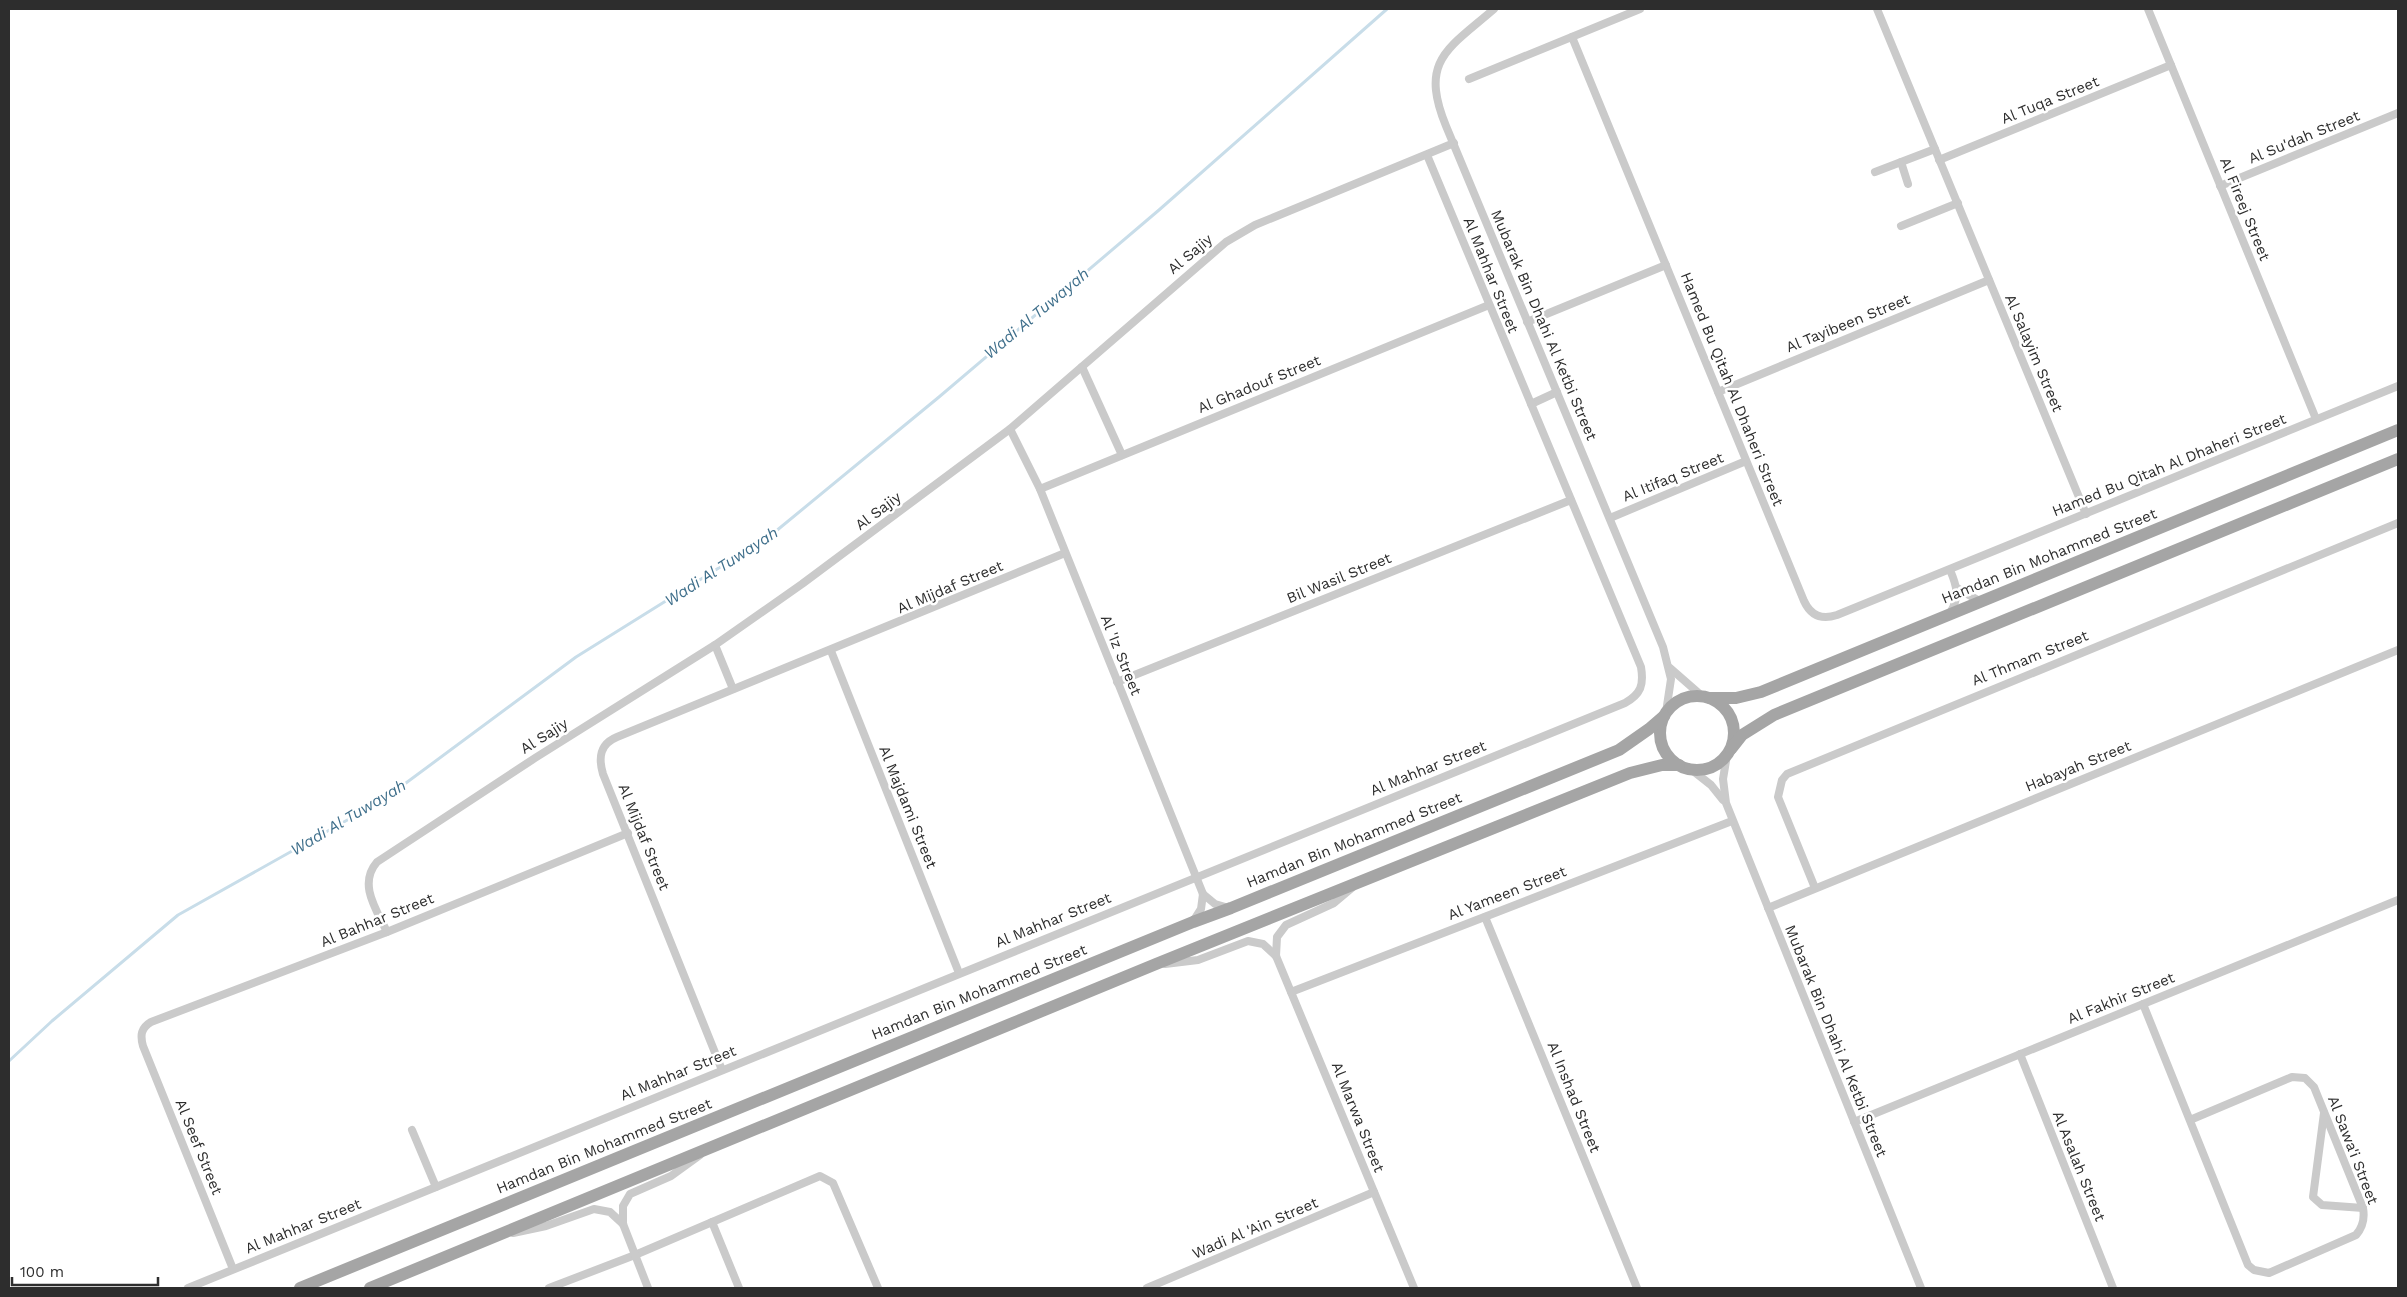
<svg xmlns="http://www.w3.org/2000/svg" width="2407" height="1297" viewBox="0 0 2407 1297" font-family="'Work Sans',sans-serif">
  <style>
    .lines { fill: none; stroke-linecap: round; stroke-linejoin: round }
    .stream { stroke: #c8dde9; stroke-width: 3 }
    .street { stroke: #cacaca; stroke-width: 8 }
    .primary { stroke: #a5a5a5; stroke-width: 12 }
    .labels { text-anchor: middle; stroke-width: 5; stroke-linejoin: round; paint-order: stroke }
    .street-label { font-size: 15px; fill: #2d2d2d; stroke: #fff }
    .water-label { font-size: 16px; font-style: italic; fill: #3f6f8b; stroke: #fff }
  </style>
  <rect width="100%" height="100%" fill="#fff"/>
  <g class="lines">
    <!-- stream -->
    <path class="stream" d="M9,1061L52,1021L178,915L383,800L576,657L770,536L939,397L1159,210L1387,9"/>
    <!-- street -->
    <g class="street">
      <path d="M1494,9C1448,49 1419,60 1446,126L1663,647L1671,679L1666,712"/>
      <path d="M1877,9L2086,514"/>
      <path d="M2148,9L2316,419"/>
      <path d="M1572,37L1804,601C1811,616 1822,620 1837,615L2398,386"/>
      <path d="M1469,79L1640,9"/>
      <path d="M1939,160L2171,65"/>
      <path d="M1901,162L1908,184"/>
      <path d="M1875,172L1935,149"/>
      <path d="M2220,186L2398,113"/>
      <path d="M1901,226L1958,203"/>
      <path d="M1527,322L1666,265"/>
      <path d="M1082,367L1122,455"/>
      <path d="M1718,392L1989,280"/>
      <path d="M1531,404L1557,392"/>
      <path d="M1010,429L1040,489L1203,894L1201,909L1194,920"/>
      <path d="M1040,489L1489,305"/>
      <path d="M1610,518L1746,461"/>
      <path d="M1950,570C1957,586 1960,597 1950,613"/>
      <path d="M1957,588L1981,602"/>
      <path d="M715,645L733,689"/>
      <path d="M831,651L959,973"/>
      <path d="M1670,668L1702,696"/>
      <path d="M1117,682L1571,500"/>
      <path d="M1727,755L1723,779L1726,803L1921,1288"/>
      <path d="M1692,770L1711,785L1723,800"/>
      <path d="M1353,887L1334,903L1286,925L1277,937L1276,956L1414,1288"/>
      <path d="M1815,888L1778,797L1782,780L1787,774L2398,523"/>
      <path d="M1203,894L1215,904L1229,908"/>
      <path d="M1768,908L2398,650"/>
      <path d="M1485,917L1637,1288"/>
      <path d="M387,932C376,909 358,884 377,862L535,758L715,645L802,584L1010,429L1226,242L1255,225L1454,143"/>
      <path d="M1165,964L1198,960L1248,941L1263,944L1276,956"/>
      <path d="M1291,992L1732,821"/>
      <path d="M2143,1004L2248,1265L2254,1270L2269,1273L2356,1235C2363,1227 2365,1219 2363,1208L2314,1087L2305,1078L2292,1077L2190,1120"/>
      <path d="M2020,1054L2113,1288"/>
      <path d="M722,1070L603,774C598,757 600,744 617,737L1065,553"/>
      <path d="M2324,1113L2313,1197L2322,1205L2363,1208"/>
      <path d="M1854,1122L2398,900"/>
      <path d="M412,1130L436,1187"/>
      <path d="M712,1222L739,1288"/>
      <path d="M513,1233L546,1226L594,1209L610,1212L623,1224"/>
      <path d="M233,1269L143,1046C140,1035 141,1028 151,1022L387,932L628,833"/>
      <path d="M188,1288L1625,703C1641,694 1644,685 1641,667L1427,155"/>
      <path d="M549,1288L635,1255L820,1176L833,1183L878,1288"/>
      <path d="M648,1288L623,1224V1206L630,1194L671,1176L700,1155"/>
      <path d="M1147,1288L1374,1192"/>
    </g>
    <!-- primary -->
    <g class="primary">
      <circle cx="1697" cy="733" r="37"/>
      <path d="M1710,698H1736L1761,692L2398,430"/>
      <path d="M1731,749L1742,735L1774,715L2398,459"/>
      <path d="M300,1288L1193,922L1231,908L1619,750L1649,729L1664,716"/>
      <path d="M370,1288L1156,964L1630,773L1662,765H1679"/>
    </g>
  </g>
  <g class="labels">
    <!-- street labels -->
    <g class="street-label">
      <text transform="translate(2050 100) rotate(-22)" y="5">Al Tuqa Street</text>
      <text transform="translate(2304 137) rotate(-22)" y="5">Al Su'dah Street</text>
      <text transform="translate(2245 209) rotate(68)" y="5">Al Fireej Street</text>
      <text transform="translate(1190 254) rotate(-40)" y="5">Al Sajiy</text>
      <text transform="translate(1491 275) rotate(68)" y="5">Al Mahhar Street</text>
      <text transform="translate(1848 323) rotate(-22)" y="5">Al Tayibeen Street</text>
      <text transform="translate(1544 325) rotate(67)" y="5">Mubarak Bin Dhahi Al Ketbi Street</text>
      <text transform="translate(2034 353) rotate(67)" y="5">Al Salayim Street</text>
      <text transform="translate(1259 384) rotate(-22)" y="5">Al Ghadouf Street</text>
      <text transform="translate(1732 389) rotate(68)" y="5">Hamed Bu Qitah Al Dhaheri Street</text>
      <text transform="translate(2169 465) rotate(-22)" y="5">Hamed Bu Qitah Al Dhaheri Street</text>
      <text transform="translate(1673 477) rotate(-22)" y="5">Al Itifaq Street</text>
      <text transform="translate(878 511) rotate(-37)" y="5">Al Sajiy</text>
      <text transform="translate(2049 556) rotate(-22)" y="5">Hamdan Bin Mohammed Street</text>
      <text transform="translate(1339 578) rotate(-22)" y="5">Bil Wasil Street</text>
      <text transform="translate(950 587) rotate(-23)" y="5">Al Mijdaf Street</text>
      <text transform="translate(1121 655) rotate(68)" y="5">Al 'Iz Street</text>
      <text transform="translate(2030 658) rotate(-22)" y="5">Al Thmam Street</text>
      <text transform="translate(544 736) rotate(-32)" y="5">Al Sajiy</text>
      <text transform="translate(2078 766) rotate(-22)" y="5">Habayah Street</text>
      <text transform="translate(1428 768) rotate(-22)" y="5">Al Mahhar Street</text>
      <text transform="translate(908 807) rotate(68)" y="5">Al Majdami Street</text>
      <text transform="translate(644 837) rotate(68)" y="5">Al Mijdaf Street</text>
      <text transform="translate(1354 840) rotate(-22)" y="5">Hamdan Bin Mohammed Street</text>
      <text transform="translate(1507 893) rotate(-21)" y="5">Al Yameen Street</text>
      <text transform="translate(377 920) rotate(-22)" y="5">Al Bahhar Street</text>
      <text transform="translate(1053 920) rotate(-22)" y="5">Al Mahhar Street</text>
      <text transform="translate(979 992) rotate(-22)" y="5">Hamdan Bin Mohammed Street</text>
      <text transform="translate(2121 998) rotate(-22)" y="5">Al Fakhir Street</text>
      <text transform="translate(1836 1041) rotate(68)" y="5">Mubarak Bin Dhahi Al Ketbi Street</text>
      <text transform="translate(678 1073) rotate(-22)" y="5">Al Mahhar Street</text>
      <text transform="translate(1574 1097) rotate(68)" y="5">Al Inshad Street</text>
      <text transform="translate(1358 1117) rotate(68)" y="5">Al Marwa Street</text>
      <text transform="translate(604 1146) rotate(-22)" y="5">Hamdan Bin Mohammed Street</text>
      <text transform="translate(199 1147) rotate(68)" y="5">Al Seef Street</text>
      <text transform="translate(2353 1150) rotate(69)" y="5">Al Sawa'i Street</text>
      <text transform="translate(2079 1166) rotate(68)" y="5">Al Asalah Street</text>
      <text transform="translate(303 1226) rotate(-22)" y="5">Al Mahhar Street</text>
      <text transform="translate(1255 1228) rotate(-23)" y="5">Wadi Al 'Ain Street</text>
    </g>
    <!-- water labels -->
    <g class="water-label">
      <text transform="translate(1036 313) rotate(-40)" y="6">Wadi Al Tuwayah</text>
      <text transform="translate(721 566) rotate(-33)" y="6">Wadi Al Tuwayah</text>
      <text transform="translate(348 817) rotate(-31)" y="6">Wadi Al Tuwayah</text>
    </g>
  </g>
  <!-- border -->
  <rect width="2407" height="1297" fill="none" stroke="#2d2d2d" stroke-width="20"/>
  <!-- scale -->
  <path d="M12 1277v8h146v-8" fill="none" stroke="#2d2d2d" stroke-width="2.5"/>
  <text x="20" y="1277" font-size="15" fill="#2d2d2d" stroke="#ffffff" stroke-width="4" paint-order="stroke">100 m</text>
</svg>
